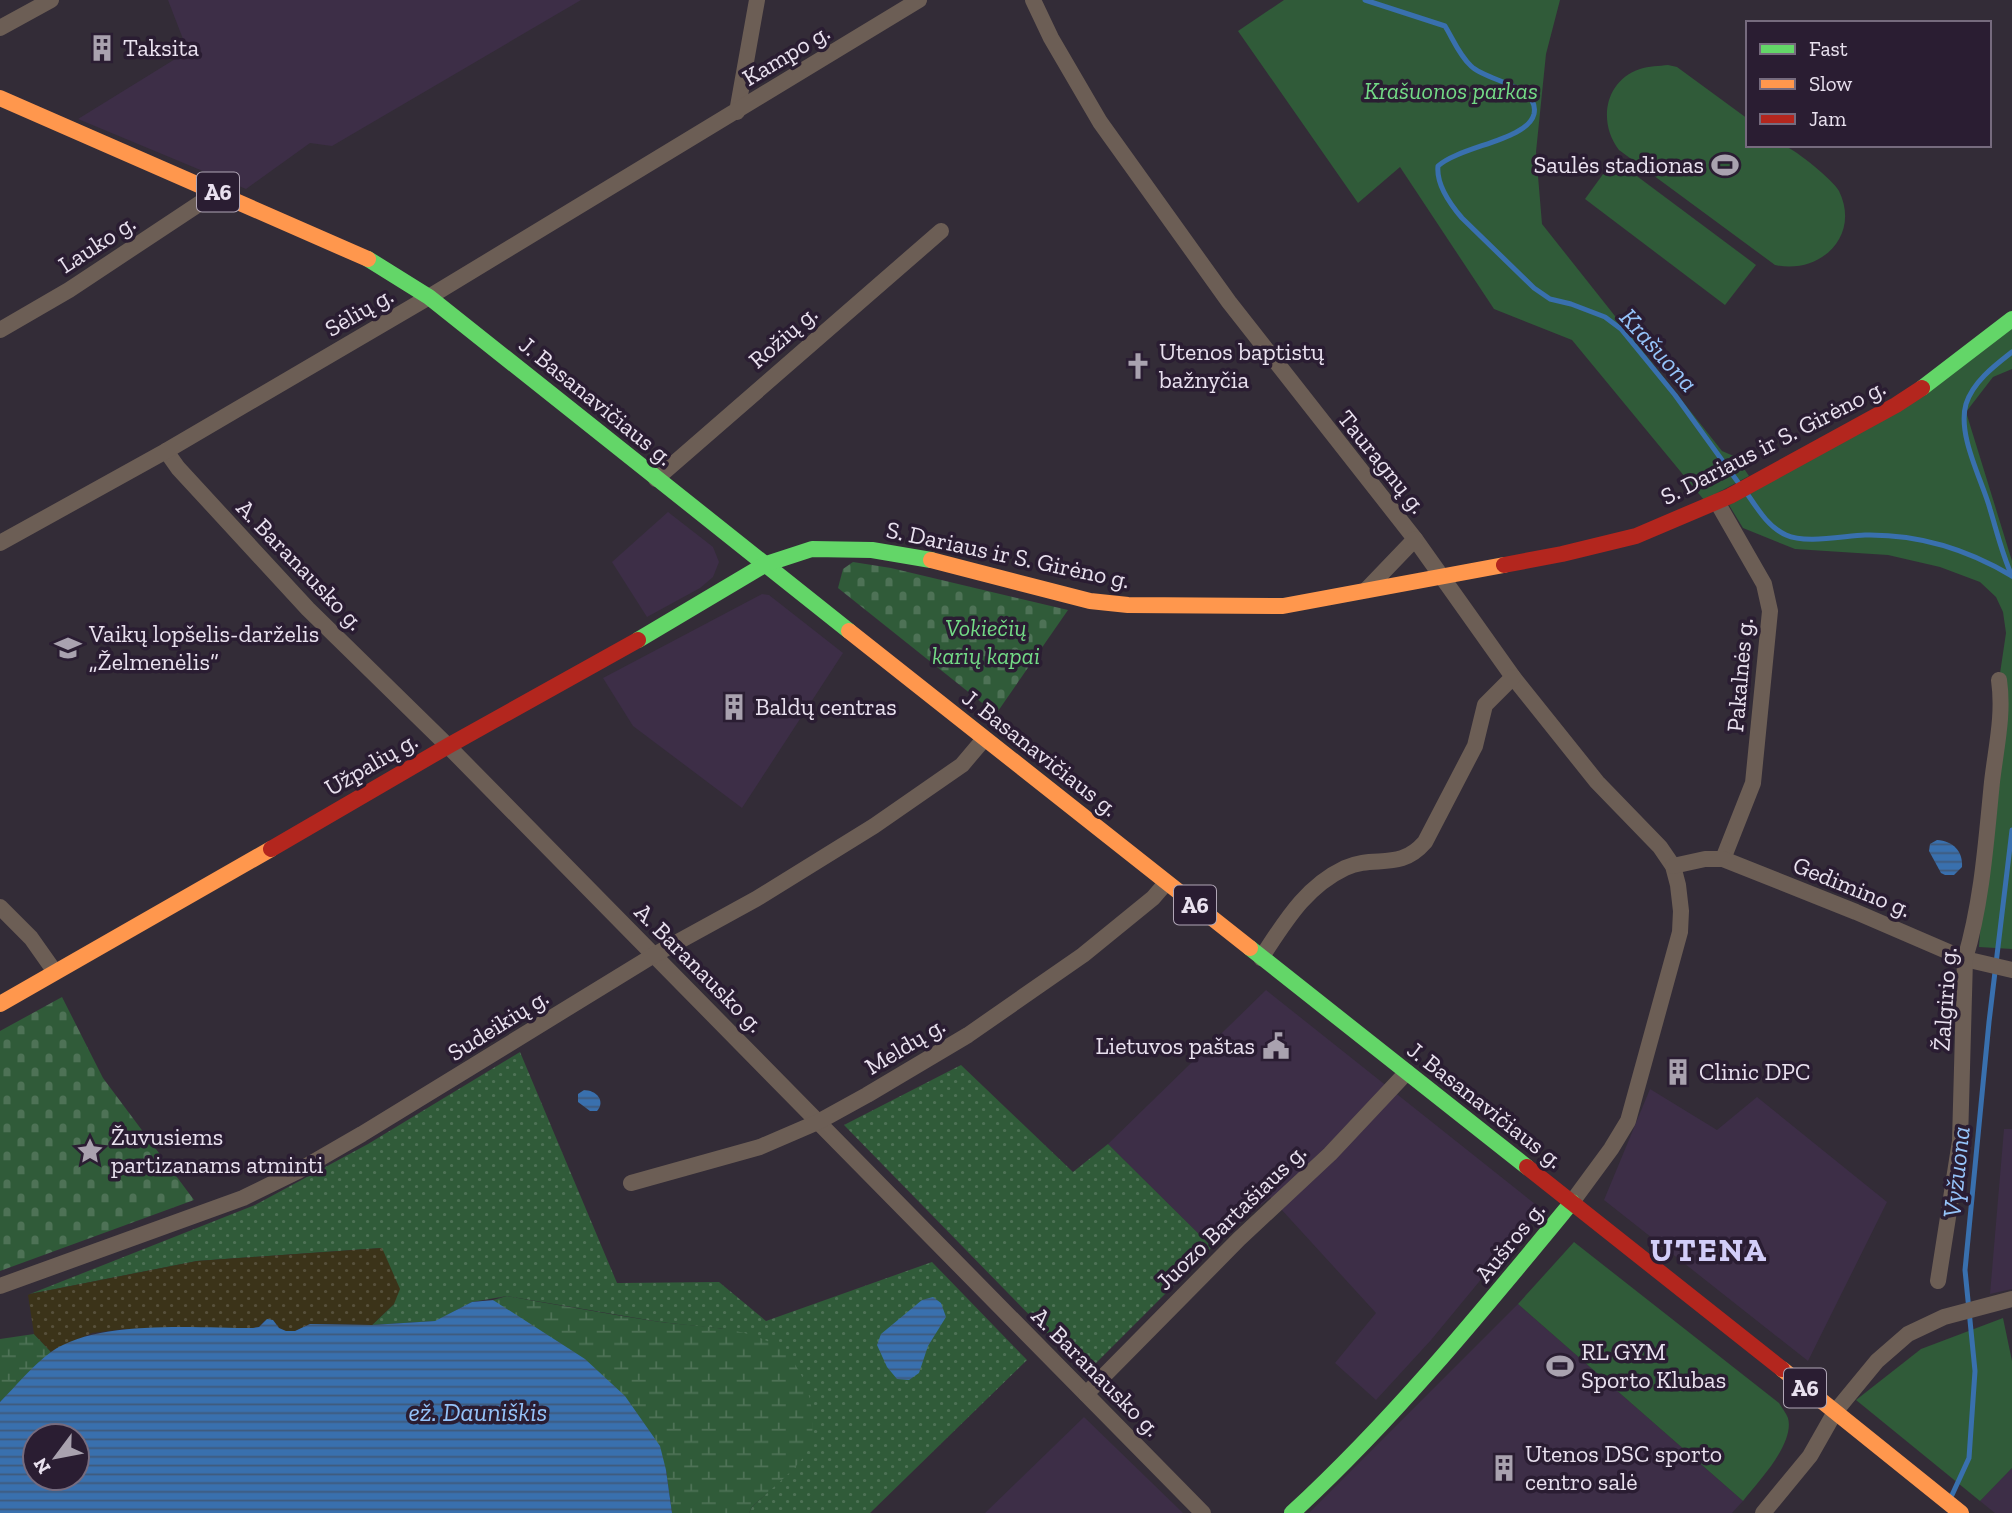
<svg xmlns="http://www.w3.org/2000/svg" width="2012" height="1513" viewBox="0 0 2012 1513" font-family="'Zilla Slab',serif">
  <style>
    .built { fill: #3d2e47 }
    .grass { fill: url(#grass-dots) }
    .wetland { fill: url(#wetland-marsh) }
    .sand { fill: url(#sand-dots) }
    .cemetery { fill: url(#cemetery-stones) }
    .park { fill: #305b39 }
    .water { fill: url(#water-rules); fill-rule: evenodd }
    .lines { fill: none; stroke-linecap: round; stroke-linejoin: round }
    .stream { stroke: #3970ae; stroke-width: 5 }
    .street { stroke: #6c5e55; stroke-width: 16 }
    .fast { stroke: #63d668; stroke-width: 16 }
    .slow { stroke: #ff974d; stroke-width: 16 }
    .jam { stroke: #b3261e; stroke-width: 16 }
    .labels { text-anchor: middle; stroke-width: 7; stroke-linejoin: round; paint-order: stroke }
    .shield { fill: #2a1d32; stroke: #b0a6b6; stroke-width: 2 }
    .shield-label { font-size: 23px; font-weight: bold; fill: #e9e1ef }
    .poi-label { font-size: 24px; fill: #e9e1ef; stroke: #2a1d32; text-anchor: start }
    .street-label { font-size: 24px; fill: #e9e1ef; stroke: #2a1d32 }
    .park-label { font-size: 24px; font-style: italic; fill: #73da86; stroke: #2a1d32 }
    .water-label { font-size: 26px; font-style: italic; fill: #95c3f9; stroke: #2a1d32 }
    .district-label { font-size: 32px; font-weight: bold; letter-spacing: 2px; fill: #d2cdf8; stroke: #2a1d32 }
  </style>
  <defs>
    <pattern id="grass-dots" width="8" height="8" patternUnits="userSpaceOnUse" patternTransform="scale(1.75)"><rect width="8" height="8" fill="#305b39"/><path d="M2 2h.1M6 6h.1" fill="none" stroke="#4e7256" stroke-width="1.8" stroke-linecap="round"/></pattern>
    <pattern id="wetland-marsh" width="20" height="14" patternUnits="userSpaceOnUse" patternTransform="scale(1.75)"><rect width="20" height="14" fill="#305b39"/><path d="M1 5h8M5 5V1M11 12h8M15 12V8" fill="none" stroke="#4e7256"/></pattern>
    <pattern id="sand-dots" width="8" height="8" patternUnits="userSpaceOnUse" patternTransform="scale(1.75)"><rect width="8" height="8" fill="#3b3319"/><path d="M2 2h.1M6 6h.1" fill="none" stroke="#57503b" stroke-width="1.8" stroke-linecap="round"/></pattern>
    <pattern id="cemetery-stones" width="16" height="16" patternUnits="userSpaceOnUse" patternTransform="scale(1.75)"><rect width="16" height="16" fill="#305b39"/><path d="M2 7V4a2 2 0 0 1 4 0v3zM10 15v-3a2 2 0 0 1 4 0v3z" fill="#4e7256"/></pattern>
    <pattern id="water-rules" width="6" height="5" patternUnits="userSpaceOnUse" patternTransform="scale(1.75)"><rect width="6" height="5" fill="#3970ae"/><path d="M0 2.5h6" fill="none" stroke="#405a7b"/></pattern>
  </defs>
  <rect width="100%" height="100%" fill="#332c37"/>
  <!-- built -->
  <g class="built">
    <path d="M168,0H581L332,146L310,143L246,189L78,119L180,56L183,39Z"/>
    <path d="M668,512L713,547L719,562L713,577L700,588L647,617L612,562Z"/>
    <path d="M762,594L769,595L843,653L742,808L633,726L603,678Z"/>
    <path d="M1266,990L1540,1208L1431,1340L1376,1400L1335,1363L1376,1313L1270,1197L1212,1247L1108,1144Z"/>
    <path d="M1650,1089L1717,1130L1757,1097L1887,1202L1808,1361L1604,1200Z"/>
    <path d="M2004,1129H2012V1289L1990,1294Z"/>
    <path d="M1518,1304L1743,1501L1732,1513H1309Z"/>
    <path d="M1084,1417L1183,1513H985Z"/>
    <path d="M2012,1468V1513H1995L1980,1501Z"/>
  </g>
  <!-- grass -->
  <g class="grass">
    <path d="M520,1052L617,1283L719,1282L766,1321L932,1262L1027,1360L870,1513H749L752,1507L790,1471L724,1329L660,1322L507,1296L472,1302L436,1321L372,1325L394,1304L381,1248L197,1261L30,1294L255,1205L368,1144Z"/>
    <path d="M961,1065L1073,1172L1108,1144L1212,1247L1086,1373L844,1125Z"/>
  </g>
  <!-- wetland -->
  <g class="wetland">
    <path d="M507,1296C558,1305 609,1314 660,1322C697,1327 753,1326 783,1351C808,1372 820,1420 808,1450C801,1466 765,1494 752,1507L749,1513H672L666,1470L493,1300Z"/>
    <path d="M34,1334L51,1352L0,1402V1339Z"/>
  </g>
  <!-- sand -->
  <path class="sand" d="M382,1248L400,1289L394,1304L372,1325L310,1324L295,1331H285L279,1328L273,1320L264,1321L259,1327L253,1328L124,1329L92,1333L51,1352L34,1334L28,1295L30,1294L197,1261Z"/>
  <!-- cemetery -->
  <g class="cemetery">
    <path d="M853,562L891,568L1068,610L996,714L838,588L843,569Z"/>
    <path d="M62,997L103,1078L194,1200L0,1271V1031Z"/>
  </g>
  <!-- park -->
  <g class="park">
    <path d="M1284,0H1560L1546,54L1536,152L1542,224L1722,451L1736,457L1749,476L1704,500L1572,340L1494,309L1400,167L1358,203L1238,31Z"/>
    <path d="M1668,65L1677,67L1748,119V145C1758,145 1776,142 1785,146C1797,151 1833,180 1839,191C1861,236 1820,275 1775,265L1619,150C1598,123 1604,81 1640,69C1649,66 1659,66 1668,65Z"/>
    <path d="M1614,159L1756,265L1725,305L1585,199Z"/>
    <path d="M2012,327V369L1993,377L1966,412L2012,561V949L1979,947L1999,680L2006,633L2003,612L1996,597L1980,582L1940,567L1888,555L1795,549L1743,528L1729,505Z"/>
    <path d="M1574,1242L1779,1403C1782,1408 1786,1413 1788,1418C1795,1444 1758,1482 1743,1501L1518,1304Z"/>
    <path d="M2003,1318L2012,1361V1468L1980,1501L1856,1400L1921,1349Z"/>
  </g>
  <!-- water -->
  <g class="water">
    <path d="M1937,840C1953,841 1963,851 1962,867L1954,875H1945L1941,873L1929,851L1930,844Z"/>
    <path d="M584,1090C596,1090 606,1101 597,1111H590L578,1102V1094Z"/>
    <path d="M933,1297L941,1303L946,1317L928,1346L919,1373L909,1380L897,1379L887,1367L877,1345L881,1334L922,1300Z"/>
    <path d="M493,1300L585,1359L625,1396L660,1446L666,1470L672,1513H0V1402C16,1386 32,1366 51,1352C96,1319 197,1328 253,1328L259,1327L267,1319L273,1320L279,1328L286,1331H295L310,1324L372,1325L435,1321L472,1302ZM77,1436V1478H35V1436Z"/>
  </g>
  <g class="lines">
    <!-- stream -->
    <g class="stream">
      <path d="M1365,0L1445,26C1453,39 1459,55 1471,66C1487,82 1540,85 1534,114C1528,140 1460,146 1438,166C1436,185 1450,204 1462,218L1534,288L1550,299L1571,304L1605,317L1621,329L1675,395L1740,485"/>
      <path d="M1746,492C1757,508 1768,527 1786,535C1805,544 1843,536 1865,535C1918,534 1967,549 2012,576"/>
      <path d="M2012,576C2002,554 1997,532 1990,509C1982,480 1957,435 1966,404C1973,382 1994,366 2012,352"/>
      <path d="M1952,1495L1969,1458L1975,1371L1965,1270L1989,1022L2012,830"/>
    </g>
    <!-- street -->
    <g class="street">
      <path d="M1033,0L1051,38L1100,122L1229,302L1415,539L1513,677L1597,782L1660,847L1673,866L1678,885L1681,911L1680,932L1628,1121L1611,1149L1572,1202"/>
      <path d="M0,28L51,0"/>
      <path d="M737,112L757,0"/>
      <path d="M0,330L69,290L217,192"/>
      <path d="M166,451L178,468L308,609L448,746L1203,1513"/>
      <path d="M656,479L941,231"/>
      <path d="M1717,502L1764,584L1770,611L1753,783L1723,859"/>
      <path d="M0,543L166,451L429,297L919,0"/>
      <path d="M1367,589L1415,539"/>
      <path d="M1673,866L1705,859H1723L1856,912L1965,959L2012,970"/>
      <path d="M0,907L31,938L55,972"/>
      <path d="M1261,958C1285,922 1305,887 1345,868C1375,854 1399,872 1425,842L1475,746L1485,705L1513,677"/>
      <path d="M631,1183L760,1147L818,1122L867,1095L968,1035L1083,955L1153,898L1166,883"/>
      <path d="M1938,1281L1960,1141L1965,959C1982,902 1986,842 1992,782C1996,747 2004,715 1999,680"/>
      <path d="M0,1286L243,1198L298,1171L362,1134L654,955L756,899L874,826L962,765L984,739"/>
      <path d="M1086,1394L1239,1239L1330,1154L1407,1072"/>
      <path d="M1763,1513L1810,1456L1835,1412L1877,1361L1908,1334L1944,1317L2012,1299"/>
    </g>
    <!-- fast -->
    <g class="fast">
      <path d="M368,259L429,297L849,631"/>
      <path d="M1922,388L2012,319"/>
      <path d="M638,640L766,564L812,549L872,550L931,560"/>
      <path d="M1250,948L1527,1167"/>
      <path d="M1292,1513C1395,1418 1483,1310 1572,1202"/>
    </g>
    <!-- slow -->
    <g class="slow">
      <path d="M0,98L368,259"/>
      <path d="M931,560L1090,601L1128,605L1283,606L1504,565"/>
      <path d="M849,631L1250,948"/>
      <path d="M0,1004L271,849"/>
      <path d="M1782,1369L1961,1513"/>
    </g>
    <!-- jam -->
    <g class="jam">
      <path d="M1504,565L1562,554L1636,536L1730,496L1896,405L1922,388"/>
      <path d="M271,849L448,746L638,640"/>
      <path d="M1527,1167L1782,1369"/>
    </g>
  </g>
  <!-- icons -->
  <defs>
    <symbol id="building-bare" viewBox="-9 -9 18 18"><path d="M-4-6H4V6H1V3H-1V6H-4ZM-2.5-4.3h1.7v1.8h-1.7ZM.8-4.3h1.7v1.8H.8ZM-2.5-1h1.7V.8h-1.7ZM.8-1h1.7V.8H.8Z" fill="#a9a2af" stroke="#2a1d32" stroke-width="2.5" paint-order="stroke"/></symbol>
    <symbol id="stadium-bare" viewBox="-9 -9 18 18"><path d="M0-5a6.5 5 0 1 0 0 10a6.5 5 0 1 0 0-10ZM-3.5-1.8h7v3.6h-7Z" fill="#a9a2af" stroke="#2a1d32" stroke-width="2.5" paint-order="stroke"/></symbol>
    <symbol id="church-bare" viewBox="-9 -9 18 18"><path d="M-1.2-6h2.4v3.5h3.3v2.4h-3.3V6h-2.4V-.1h-3.3v-2.4h3.3Z" fill="#a9a2af" stroke="#2a1d32" stroke-width="2.5" paint-order="stroke"/></symbol>
    <symbol id="school-bare" viewBox="-9 -9 18 18"><path d="M0-5L7-2L0 1L-7-2ZM-4 1L0 2.5L4 1V4Q0 6-4 4Z" fill="#a9a2af" stroke="#2a1d32" stroke-width="2.5" paint-order="stroke"/></symbol>
    <symbol id="civic-bare" viewBox="-9 -9 18 18"><path d="M-.6-6.5H3V-4.5H.6V-3L4-1V1h2V6H-6V1h2V-1L-.6-3ZM-1.2 2.5V6h2.4V2.5Z" fill="#a9a2af" stroke="#2a1d32" stroke-width="2.5" paint-order="stroke"/></symbol>
    <symbol id="sight-bare" viewBox="-9 -9 18 18"><path d="M0-6L1.8-2.2L6-1.7L2.9 1.2L3.7 5.4L0 3.3L-3.7 5.4L-2.9 1.2L-6-1.7L-1.8-2.2Z" fill="#a9a2af" stroke="#2a1d32" stroke-width="2.5" paint-order="stroke"/></symbol>
  </defs>
  <g fill-rule="evenodd">
    <use href="#building-bare" x="83" y="29" width="38" height="38"/>
    <use href="#stadium-bare" x="1706" y="146" width="38" height="38"/>
    <use href="#church-bare" x="1119" y="347" width="38" height="38"/>
    <use href="#school-bare" x="49" y="629" width="38" height="38"/>
    <use href="#building-bare" x="715" y="688" width="38" height="38"/>
    <use href="#civic-bare" x="1257" y="1027" width="38" height="38"/>
    <use href="#building-bare" x="1659" y="1053" width="38" height="38"/>
    <use href="#sight-bare" x="71" y="1132" width="38" height="38"/>
    <use href="#stadium-bare" x="1541" y="1347" width="38" height="38"/>
    <use href="#building-bare" x="1485" y="1449" width="38" height="38"/>
  </g>
  <g class="labels">
    <!-- shield labels -->
    <g class="shield">
      <rect x="197" y="172.5" width="42" height="39" rx="5"/>
      <rect x="1174" y="885.5" width="42" height="39" rx="5"/>
      <rect x="1784" y="1368.5" width="42" height="39" rx="5"/>
    </g>
    <g class="shield-label">
      <text x="218" y="200">A6</text>
      <text x="1195" y="913">A6</text>
      <text x="1805" y="1396">A6</text>
    </g>
    <!-- poi labels -->
    <g class="poi-label">
      <text x="123" y="56">Taksita</text>
      <text x="1704" y="173" text-anchor="end">Saulės stadionas</text>
      <text x="1159" y="360">Utenos baptistų<tspan x="1159" dy="28">bažnyčia</tspan></text>
      <text x="89" y="642">Vaikų lopšelis-darželis<tspan x="89" dy="28">„Želmenėlis“</tspan></text>
      <text x="755" y="715">Baldų centras</text>
      <text x="1255" y="1054" text-anchor="end">Lietuvos paštas</text>
      <text x="1699" y="1080">Clinic DPC</text>
      <text x="111" y="1145">Žuvusiems<tspan x="111" dy="28">partizanams atminti</tspan></text>
      <text x="1581" y="1360">RL GYM<tspan x="1581" dy="28">Sporto Klubas</tspan></text>
      <text x="1525" y="1462">Utenos DSC sporto<tspan x="1525" dy="28">centro salė</tspan></text>
    </g>
    <!-- street labels -->
    <g class="street-label">
      <text transform="translate(786 55) rotate(-31)" y="8">Kampo g.</text>
      <text transform="translate(97 244) rotate(-33)" y="8">Lauko g.</text>
      <text transform="translate(359 312) rotate(-30)" y="8">Sėlių g.</text>
      <text transform="translate(783 337) rotate(-41)" y="8">Rožių g.</text>
      <text transform="translate(596 401) rotate(39)" y="8">J. Basanavičiaus g.</text>
      <text transform="translate(1773 442) rotate(-27)" y="8">S. Dariaus ir S. Girėno g.</text>
      <text transform="translate(1382 462) rotate(51)" y="8">Tauragnų g.</text>
      <text transform="translate(1008 555) rotate(12)" y="8">S. Dariaus ir S. Girėno g.</text>
      <text transform="translate(300 565) rotate(46)" y="8">A. Baranausko g.</text>
      <text transform="translate(1740 675) rotate(-85)" y="8">Pakalnės g.</text>
      <text transform="translate(1040 753) rotate(38)" y="8">J. Basanavičiaus g.</text>
      <text transform="translate(371 764) rotate(-30)" y="8">Užpalių g.</text>
      <text transform="translate(1852 887) rotate(22)" y="8">Gedimino g.</text>
      <text transform="translate(699 968) rotate(45)" y="8">A. Baranausko g.</text>
      <text transform="translate(1945 999) rotate(-86)" y="8">Žalgirio g.</text>
      <text transform="translate(498 1025) rotate(-32)" y="8">Sudeikių g.</text>
      <text transform="translate(905 1046) rotate(-31)" y="8">Meldų g.</text>
      <text transform="translate(1485 1105) rotate(38)" y="8">J. Basanavičiaus g.</text>
      <text transform="translate(1231 1217) rotate(-44)" y="8">Juozo Bartašiaus g.</text>
      <text transform="translate(1510 1242) rotate(-51)" y="8">Aušros g.</text>
      <text transform="translate(1096 1372) rotate(45)" y="8">A. Baranausko g.</text>
    </g>
    <!-- park labels -->
    <g class="park-label">
      <text x="1451" y="99">Krašuonos parkas</text>
      <text x="986" y="636">Vokiečių<tspan x="986" dy="28">karių kapai</tspan></text>
    </g>
    <!-- water labels -->
    <g class="water-label">
      <text transform="translate(1659 350) rotate(48)" y="9">Krašuona</text>
      <text transform="translate(1956 1172) rotate(-84)" y="9">Vyžuona</text>
      <text x="478" y="1421">ež. Dauniškis</text>
    </g>
    <!-- district labels -->
    <g class="district-label">
      <text x="1709" y="1261">UTENA</text>
    </g>
  </g>
  <!-- legend -->
  <rect x="1746" y="21" width="245" height="126" fill="#2a1d32" stroke="#766b7e" stroke-width="2"/>
  <rect x="1760" y="44" width="35" height="10" fill="#63d668" stroke="#766b7e" stroke-width="2"/>
  <text x="1809" y="56" font-size="21" fill="#e9e1ef">Fast</text>
  <rect x="1760" y="79" width="35" height="10" fill="#ff974d" stroke="#766b7e" stroke-width="2"/>
  <text x="1809" y="91" font-size="21" fill="#e9e1ef">Slow</text>
  <rect x="1760" y="114" width="35" height="10" fill="#b3261e" stroke="#766b7e" stroke-width="2"/>
  <text x="1809" y="126" font-size="21" fill="#e9e1ef">Jam</text>
  <!-- north arrow -->
  <g transform="translate(56 1457) rotate(238)"><circle r="33" fill="#2a1d32" stroke="#766b7e" stroke-width="2"/>
  <path d="M0-5L12 26L0 18L-12 26Z" fill="#a9a2af"/>
  <text y="-10" font-size="19" font-weight="bold" text-anchor="middle" fill="#e9e1ef">N</text>
  </g>
</svg>
